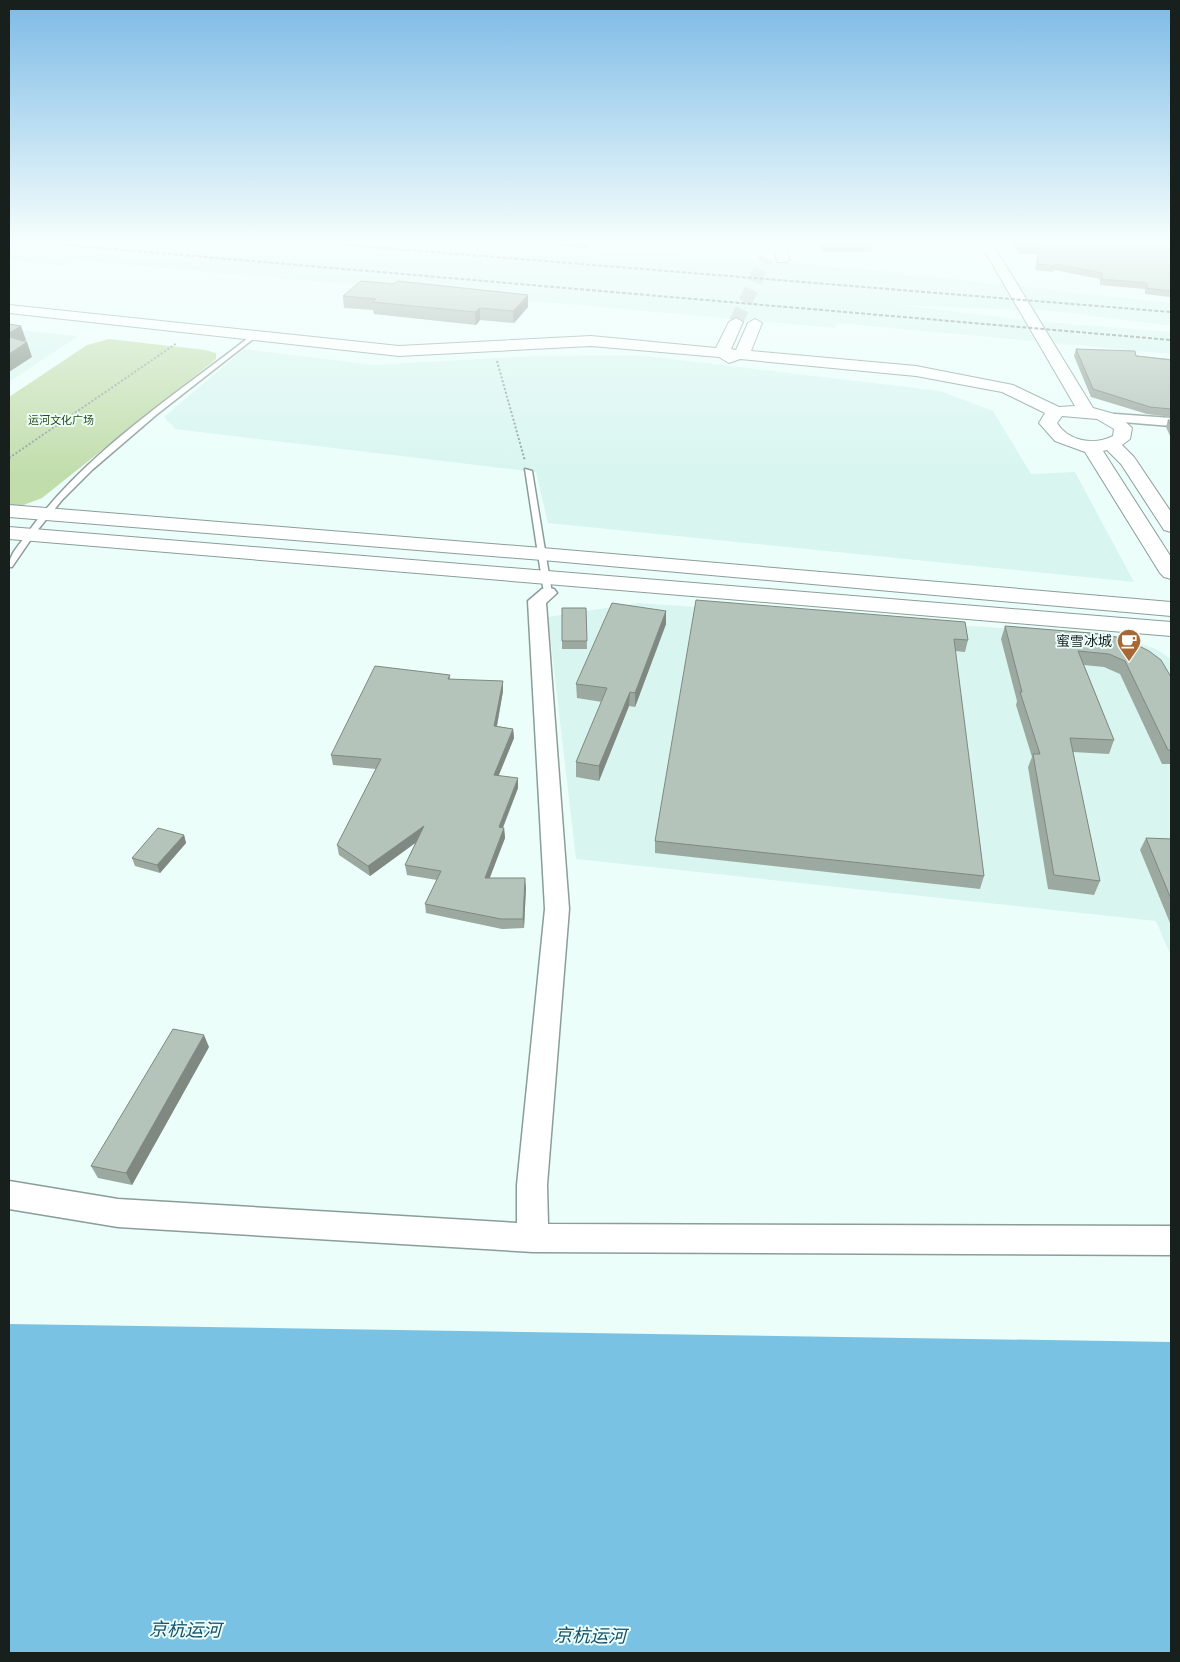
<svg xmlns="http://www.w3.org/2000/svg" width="1180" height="1662" viewBox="0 0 1180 1662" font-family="'DM Sans','Noto Sans SC',sans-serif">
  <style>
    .built { fill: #d8f5ef }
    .green { fill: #c2ddac }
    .water { fill: #7ac2e4 }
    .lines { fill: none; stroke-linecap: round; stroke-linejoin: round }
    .tertiary-tunnel { stroke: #c1d2ce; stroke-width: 14; stroke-dasharray: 14 8; stroke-linecap: butt }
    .service-casing { stroke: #8b9d99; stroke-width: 3 }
    .minor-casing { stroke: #8b9d99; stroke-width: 3 }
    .tertiary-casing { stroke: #8b9d99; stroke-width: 2 }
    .path { stroke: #94a3a0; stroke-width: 2; stroke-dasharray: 2 2; stroke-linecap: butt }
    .service { fill: #fff; fill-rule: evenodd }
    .minor { fill: #fff; fill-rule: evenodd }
    .tertiary { fill: #fff; fill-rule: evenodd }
    .rail { stroke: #7b8885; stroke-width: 2; stroke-dasharray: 4 2; stroke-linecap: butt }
    .wall { fill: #9ca9a0 }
    .shaded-wall { fill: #7f8982 }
    .building { fill: #b5c4ba; stroke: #7f8982 }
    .labels { text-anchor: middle; stroke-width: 4; stroke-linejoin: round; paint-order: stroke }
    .far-park-label { font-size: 11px; fill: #2e4b0d; stroke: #ebfefa }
    .poi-label { font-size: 14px; fill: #18201e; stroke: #ebfefa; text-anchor: end }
    .near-water-label { font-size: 18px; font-style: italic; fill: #144e66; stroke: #ebfefa }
  </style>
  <rect width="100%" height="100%" fill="#ebfefa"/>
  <!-- built -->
  <g class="built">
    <path d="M9,243H536L833,266L1171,303V326L1053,311L897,305L1045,322L1171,332V354L837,323L835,328L75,260L64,266L9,260Z"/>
    <path d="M9,329L78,336L9,382Z"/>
    <path d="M244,349L373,365L534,356L637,355L940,391L993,411L1031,474L1075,472L1134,582L548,523L536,472L175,429L164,417Z"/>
    <path d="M638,603L1116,636L1156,649L1171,659V956L1156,921L576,859L548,617Z"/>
  </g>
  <!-- green -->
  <path class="green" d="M109,339L205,350L216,353V359L42,498L21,506H9V397L87,345Z"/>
  <!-- water -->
  <path class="water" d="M9,1324L1171,1342V1653H9Z"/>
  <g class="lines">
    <!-- tertiary-tunnel -->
    <path class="tertiary-tunnel" d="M736,322L766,258"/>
    <defs>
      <g id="service">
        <path d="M252,335L257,336L156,415L92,470L62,500L36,532L12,567H9C9,556 17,547 24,538C80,456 174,396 252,335Z"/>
        <path d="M525,469L532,471L552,593L548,596L544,593Z"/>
      </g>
      <g id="minor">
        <path d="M1115,414L1171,418V426L1110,421L1108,418L1110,415Z"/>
        <path d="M548,588L554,589L557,593L546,603L569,909L547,1185L548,1224L1171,1226V1255L533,1252L118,1227L9,1209V1181L118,1199L517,1223V1185L545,909L528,601L542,589Z"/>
      </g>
      <g id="tertiary">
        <path d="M773,243H785L789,259L787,262H777Z"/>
        <path d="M980,243H992L1093,408L1118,415L1132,428L1130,439L1122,445L1134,457L1171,512V532L1164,530L1121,464L1107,450L1103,451L1171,557V579L1164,577L1160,573L1085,452L1055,441L1039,423L1045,413L1002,392L916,376L740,359L729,363L719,357L591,346L399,356L9,313V305L399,346L591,336L716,348L729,322L736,318L743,322L731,349L736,350L748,323L755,319L762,323L751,351L916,366L1013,385L1059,407L1075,406ZM1062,416L1097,419L1114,429L1113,436C1094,446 1068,441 1057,423Z"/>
        <path d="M9,505L542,548L1171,602V616L542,560L9,517Z"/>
        <path d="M9,527L1171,622V636L9,539Z"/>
      </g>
    </defs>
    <!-- service casing -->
    <use href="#service" class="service-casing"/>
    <!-- minor casing -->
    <use href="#minor" class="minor-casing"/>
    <!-- tertiary casing -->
    <use href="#tertiary" class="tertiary-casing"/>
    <!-- path -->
    <g class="path">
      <path d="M497,361L525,461"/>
      <path d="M9,458L177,343"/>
    </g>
    <!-- service -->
    <use href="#service" class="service"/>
    <!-- minor -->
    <use href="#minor" class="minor"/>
    <!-- tertiary -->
    <use href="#tertiary" class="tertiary"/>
    <!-- rail -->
    <g class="rail">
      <path d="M42,243L1171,340"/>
      <path d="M323,243L1171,312"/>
    </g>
  </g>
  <!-- wall -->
  <g class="wall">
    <path d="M527,243H590L586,248Z"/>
    <path d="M818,243H871L872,244L871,252H823Z"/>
    <path d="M1012,243H1171V293L1170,297L1145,294V289L1100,285V279L1054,270L1053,272L1035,270L1038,254H1019Z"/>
    <path d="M343,296L528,307L514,323L480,320L476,325L374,314L373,310L344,308Z"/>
    <path d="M1076,349L1170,359L1171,356V417L1147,414L1091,397L1074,356Z"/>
    <path d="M1168,420H1171V438L1166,427Z"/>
    <path d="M586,608L587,649H562V641Z"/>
    <path d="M965,622L968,640L965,652L955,651L984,876L980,889L655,853V841Z"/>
    <path d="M666,624L635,707L629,706L599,781L576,777V762L602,702L577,698L576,684Z"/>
    <path d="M1005,626L1103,634L1171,677V767L1170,764H1162L1120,674L1104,667L1084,665L1114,740L1109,754L1073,752L1100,881L1094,895L1048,889L1028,767L1032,757L1016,705L1017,701L1001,639Z"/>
    <path d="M450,675V679L503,691L497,726L513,729L514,738L499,775L518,788L503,828H504L505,838L489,878L526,887L524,928L502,929L426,913L425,904L437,880L407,875L405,865L416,842L370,876L339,855L337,845L376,769L333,765L331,755Z"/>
    <path d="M184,835L186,843L160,873L135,866L132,858Z"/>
    <path d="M1146,838L1171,839V923H1170L1140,850Z"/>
    <path d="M209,1047L132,1185L98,1178L91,1166Z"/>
  </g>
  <!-- shaded-wall -->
  <g class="shaded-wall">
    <path d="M586,243H590L586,248Z"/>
    <path d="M528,295V307L514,323L513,311Z"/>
    <path d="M480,308V320L476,325L475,312Z"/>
    <path d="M21,326L26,340L9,350V333Z"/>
    <path d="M27,342L32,357L9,372V354Z"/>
    <path d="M666,611V624L635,707V693Z"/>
    <path d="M503,681V691L495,736L494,726Z"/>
    <path d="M630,692L629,706L599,781V766Z"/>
    <path d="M513,729L514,738L495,784L494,775Z"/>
    <path d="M518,778V788L499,837V827Z"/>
    <path d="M424,826L425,836L370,876L368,866Z"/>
    <path d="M504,828L505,838L486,888L485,878Z"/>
    <path d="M184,835L186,843L160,873L157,865Z"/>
    <path d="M525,878L526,887L524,928L523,919Z"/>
    <path d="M204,1035L209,1047L132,1185L126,1173Z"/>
  </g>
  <!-- building -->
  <g class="building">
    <path d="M823,243H871L872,244L824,245Z"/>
    <path d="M1017,243H1171V291L1147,288V283L1102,279V273L1055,264V266L1037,264L1039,248H1020Z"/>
    <path d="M361,281L394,284L397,281L528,295L513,311L480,308L475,312L372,302L376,299L343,296Z"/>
    <path d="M9,324L21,326L9,333Z"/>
    <path d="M9,337L27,342L9,354Z"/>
    <path d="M1076,349L1135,351L1136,356L1171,360V409L1150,407L1093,389Z"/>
    <path d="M1168,420H1171V426Z"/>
    <path d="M696,600L965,622L968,640L954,639L984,876L655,841Z"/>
    <path d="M612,603L666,611L635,693L630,692L599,766L576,762L607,688L576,684Z"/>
    <path d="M562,608H586L587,641H562Z"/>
    <path d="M1005,626L1103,634L1125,639L1149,651L1161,660L1171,677V750H1168L1125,661L1109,654L1078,651L1114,740L1070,738L1100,881L1054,875L1033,754H1040L1020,692H1022Z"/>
    <path d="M375,666L450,675L448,679L503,681L494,726L513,729L494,775L518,778L499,827L504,828L485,878H525L523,919H501L425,904L441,871L405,865L424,826L368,866L337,845L381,759L331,755Z"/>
    <path d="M158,828L184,835L157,865L132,858Z"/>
    <path d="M1146,838L1171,839V899Z"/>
    <path d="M173,1029L204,1035L126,1173L91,1166Z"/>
  </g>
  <!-- sky -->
  <linearGradient id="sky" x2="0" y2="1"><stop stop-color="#7cbae6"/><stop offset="0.51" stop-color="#f6fffd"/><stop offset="1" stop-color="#f6fffd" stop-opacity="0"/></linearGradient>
  <rect width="1180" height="475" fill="url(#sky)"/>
  <!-- icons -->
  <defs>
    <symbol id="cafe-pin" viewBox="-11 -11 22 30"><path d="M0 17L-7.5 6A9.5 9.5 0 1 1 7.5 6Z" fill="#a96833" stroke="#ebfefa"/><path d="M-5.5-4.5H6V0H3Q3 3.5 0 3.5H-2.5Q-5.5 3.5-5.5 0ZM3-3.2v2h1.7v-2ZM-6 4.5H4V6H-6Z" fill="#fff"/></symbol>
  </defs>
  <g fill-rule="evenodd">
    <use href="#cafe-pin" x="1115" y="627" width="28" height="38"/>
  </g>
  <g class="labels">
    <!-- far-park labels -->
    <g class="far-park-label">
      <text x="61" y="424">运河文化广场</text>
    </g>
    <!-- poi labels -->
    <g class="poi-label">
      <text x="1112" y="646">蜜雪冰城</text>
    </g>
    <!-- near-water labels -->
    <g class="near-water-label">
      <text transform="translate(185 1630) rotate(1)" y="6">京杭运河</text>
      <text transform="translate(590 1636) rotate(1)" y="6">京杭运河</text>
    </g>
  </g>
  <!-- border -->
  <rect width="1180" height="1662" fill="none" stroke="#18201e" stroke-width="20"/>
</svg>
